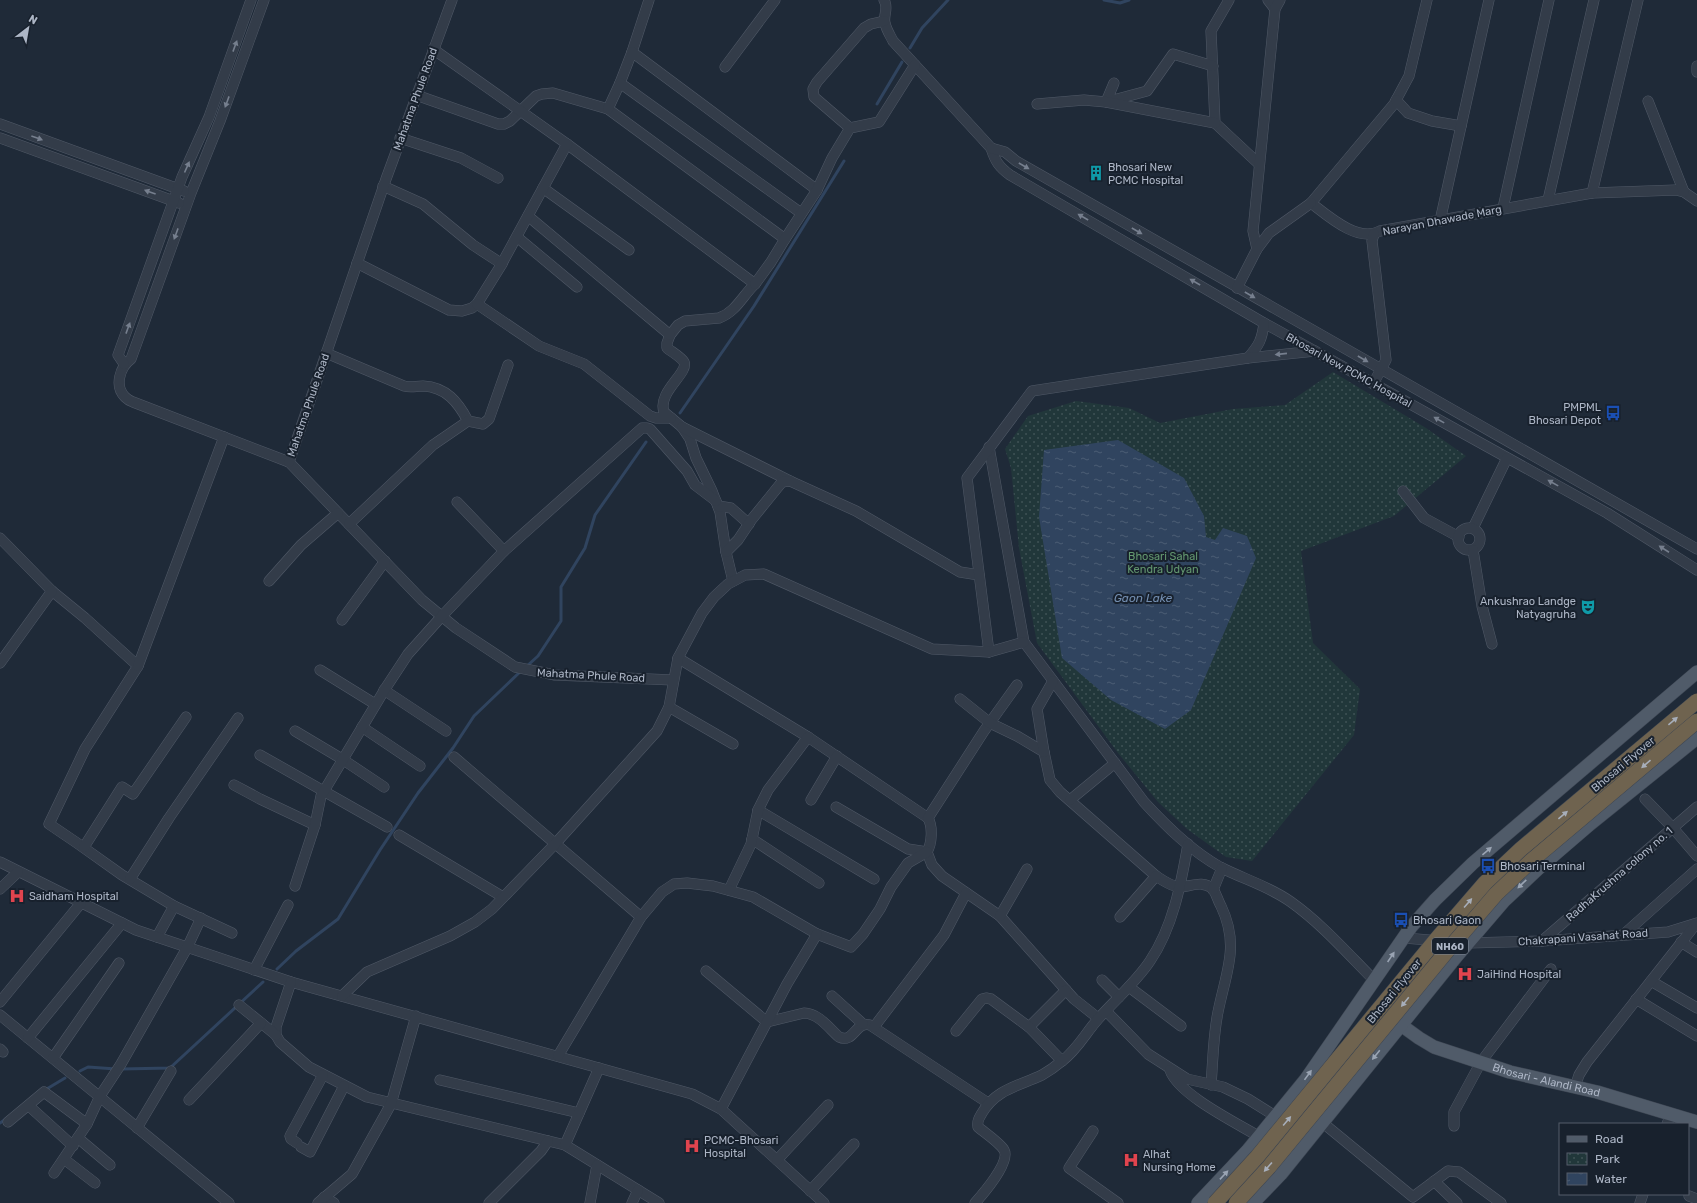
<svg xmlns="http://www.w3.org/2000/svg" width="1697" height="1203" viewBox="0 0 1697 1203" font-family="Rubik,sans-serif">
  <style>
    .park { fill: url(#park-dots) }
    .water { fill: url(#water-ripples) }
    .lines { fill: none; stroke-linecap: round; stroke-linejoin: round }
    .stream { stroke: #30445f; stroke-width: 3 }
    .minor-casing { stroke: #505967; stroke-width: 11 }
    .major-casing { stroke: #3c4552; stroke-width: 14 }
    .minor { stroke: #333c49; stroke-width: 10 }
    .major { stroke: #505b69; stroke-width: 13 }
    .highway-bridge-casing { stroke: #3d4653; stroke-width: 16; stroke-linecap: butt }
    .highway-bridge { stroke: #6f634f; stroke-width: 15 }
    .oneway { fill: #767f8e }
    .oneway2 { fill: #a7aeba }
    .oneway3 { fill: #9aa4b3 }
    .labels { text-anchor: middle; stroke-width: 4; stroke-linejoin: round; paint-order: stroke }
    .shield { fill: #18212d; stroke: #808998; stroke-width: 1 }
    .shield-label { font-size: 10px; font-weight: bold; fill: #adb6c6 }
    .street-label { font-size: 11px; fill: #adb6c6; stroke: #18212d }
    .poi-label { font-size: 11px; fill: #adb6c6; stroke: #18212d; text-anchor: start }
    .park-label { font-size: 11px; fill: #63976f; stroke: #18212d }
    .water-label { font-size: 12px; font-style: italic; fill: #738eb0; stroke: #18212d }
  </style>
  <defs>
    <pattern id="park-dots" width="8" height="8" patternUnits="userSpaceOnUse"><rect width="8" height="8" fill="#21373a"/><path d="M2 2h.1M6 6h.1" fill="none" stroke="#3f5255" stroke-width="1.8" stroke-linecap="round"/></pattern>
    <pattern id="water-ripples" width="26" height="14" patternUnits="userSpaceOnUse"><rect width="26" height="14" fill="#30445f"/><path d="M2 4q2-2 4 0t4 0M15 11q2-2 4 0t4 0" fill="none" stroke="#4b5d74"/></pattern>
  </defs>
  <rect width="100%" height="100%" fill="#1f2a38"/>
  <!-- park -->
  <path class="park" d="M1333,372L1426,428L1466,456L1394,516L1301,551L1313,643L1360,689L1354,735L1252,861L1226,857L1187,829L1158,802L1118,753L1037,643L1019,548L1011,468L1005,449L1028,416L1076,401L1129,408L1160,423L1233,409L1285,405Z"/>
  <!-- water -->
  <path class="water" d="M1118,440L1184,478L1204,516L1206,537L1215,540L1223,528L1247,536L1256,558L1191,710L1165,729L1111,700L1062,658L1039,517L1044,450Z"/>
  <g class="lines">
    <!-- stream -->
    <g class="stream">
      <path d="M1104,0L1120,3L1129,0"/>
      <path d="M910,48L922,28L948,0"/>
      <path d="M877,104L902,62"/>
      <path d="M680,413L754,306L844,161"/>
      <path d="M527,666L538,656L561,621V587L585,548L595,515L646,442"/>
      <path d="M277,969L296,951L338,919L380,850L418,793L453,748L474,716L521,671"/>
      <path d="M121,1069L170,1068L263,982"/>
      <path d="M80,1071L88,1067L116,1069"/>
      <path d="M45,1090L65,1078"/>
      <path d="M0,1123L7,1118"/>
    </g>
    <defs>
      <g id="minor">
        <path d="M264,0L220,121L191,193L131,359C120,367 114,386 125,397C127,399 130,401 133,402L289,462L422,600L456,628L515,667L555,675L673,680"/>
        <path d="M884,0C889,8 883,15 885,23C886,29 890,35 893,41L991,148C995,161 999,167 1010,175L1264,323L1607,513L1697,570"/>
        <path d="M1229,0L1211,31L1215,123L1259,164"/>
        <path d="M1268,0L1275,9"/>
        <path d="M1427,0L1409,76L1394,104L1311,203C1328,216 1358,243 1380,231L1592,193L1676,190L1684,192L1697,201"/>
        <path d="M632,52L649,0"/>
        <path d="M1697,66V72"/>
        <path d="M725,67L775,0"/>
        <path d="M620,83L632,52L817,190"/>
        <path d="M1114,83L1106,102L1147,91L1173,54L1213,66"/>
        <path d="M416,95L498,124H504L510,121L536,96L542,94L553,93L608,109L785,239"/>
        <path d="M1396,100L1408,113L1432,121L1461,126"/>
        <path d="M1648,101L1684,192"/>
        <path d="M1037,104L1084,100L1106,102L1215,123"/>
        <path d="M608,109L620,83L801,213"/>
        <path d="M0,124L184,191"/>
        <path d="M850,128L814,97L813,89L817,82L864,28L871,24L884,21"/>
        <path d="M0,138L179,203"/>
        <path d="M400,138L461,158L498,178"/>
        <path d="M567,144L755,284C743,295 736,312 719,318L685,321L678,325L670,335L667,343V348C672,352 681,357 684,362C689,373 657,392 664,412L682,427L690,439L696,458L712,491L720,512L726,552L733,581"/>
        <path d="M991,148L1005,152L1016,161L1697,549"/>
        <path d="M383,186L423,204L473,245L502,264"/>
        <path d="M543,188L629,250"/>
        <path d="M1592,193L1638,0"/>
        <path d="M1548,200L1594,0"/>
        <path d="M1503,208L1549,0"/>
        <path d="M528,216L670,335"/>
        <path d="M1440,221L1489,0"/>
        <path d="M517,237L577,287"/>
        <path d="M1257,249L1253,231L1275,9L1280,0"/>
        <path d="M357,263L449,310L462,311L472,308L477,304L500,267L567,144L433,49"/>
        <path d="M755,284L771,262L785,239L817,190L832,158L850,128L879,122L915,65"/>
        <path d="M1237,288L1257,249L1269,233L1311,203"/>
        <path d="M477,304L539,346L584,364L650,416L656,418H671"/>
        <path d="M326,353L404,386C411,388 416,386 423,386C446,387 458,402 468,421"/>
        <path d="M1248,358C1259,345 1262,340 1264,323"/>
        <path d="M124,364L118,355L182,177L209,117L251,0"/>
        <path d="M1373,384L1386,360L1372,241L1374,234"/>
        <path d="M682,427L790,481"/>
        <path d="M989,447L1024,642L1144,802C1166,826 1191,851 1220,867C1243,879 1269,886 1291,902C1322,924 1348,954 1375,981"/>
        <path d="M289,462L386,179L452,0"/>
        <path d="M1403,491L1424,518L1459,537"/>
        <path d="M457,502L504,551"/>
        <path d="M718,506L731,508L749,524"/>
        <path d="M349,524L433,445L468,421L483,424L489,419L508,365"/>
        <path d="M1473,528L1507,458"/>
        <circle cx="1469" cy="539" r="11"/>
        <path d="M0,538L52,591L85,618L138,666L85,749L49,824L77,843L122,875L174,906L157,937"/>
        <path d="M1473,550L1482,606L1492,644"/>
        <path d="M726,552L738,540L752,519L782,482L790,481L856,511L960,572L979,575"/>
        <path d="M269,581L301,545L338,513"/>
        <path d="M342,620L385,561"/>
        <path d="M989,652L967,478L1032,391L1248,358L1315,351"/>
        <path d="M678,658L808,737L928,818"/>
        <path d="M0,663L52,591"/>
        <path d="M138,666L224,437"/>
        <path d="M320,670L375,704"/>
        <path d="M1017,685L984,731L928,818C933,827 932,843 927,852L932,865L942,876L1000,916L1074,999L1098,1018"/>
        <path d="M384,690L446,731"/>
        <path d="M960,699L990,723L1017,736L1044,752L1050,780L1060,792L1156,876C1162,880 1174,888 1181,887C1192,886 1203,880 1213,889C1216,893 1218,901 1221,906C1240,946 1226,972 1218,1012C1213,1036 1213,1061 1211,1085"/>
        <path d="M669,707L733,744"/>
        <path d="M362,727L420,766"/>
        <path d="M295,731L342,759L384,787"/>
        <path d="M1044,752L1037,709L1053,681"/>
        <path d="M260,755L387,827"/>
        <path d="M454,757L641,917"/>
        <path d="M234,785L260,799L315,825"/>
        <path d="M1645,799L1673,828L1697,856"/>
        <path d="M811,800L837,756"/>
        <path d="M1070,800L1115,763"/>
        <path d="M836,807L908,849L927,852"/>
        <path d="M758,810L874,879"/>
        <path d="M399,835L503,897"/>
        <path d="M752,839L819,883"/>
        <path d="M84,847L122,787L133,794L186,717"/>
        <path d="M0,862L136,930L291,982L692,1094L721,1109L824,1203"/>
        <path d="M130,879L169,818L238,718"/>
        <path d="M295,886L315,825L321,796L385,689L408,654L442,616L504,551L642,428H647L650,429L687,471L695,485L716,501"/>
        <path d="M0,889L18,872"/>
        <path d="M729,890L751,844L758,810L768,790L808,737"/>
        <path d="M1213,890L1222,868"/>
        <path d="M174,906L232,933"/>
        <path d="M1000,916L1027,869"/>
        <path d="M1120,917L1156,876"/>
        <path d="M1623,935L1697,869"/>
        <path d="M1404,938L1467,943L1542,941L1668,932L1697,923"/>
        <path d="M1542,941L1697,807"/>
        <path d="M1681,942L1697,952"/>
        <path d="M254,970L288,905"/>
        <path d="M706,971L767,1022L804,1013C818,1013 829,1028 839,1037C854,1044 855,1021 870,1025L988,1103"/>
        <path d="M1102,980L1119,997"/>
        <path d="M1651,981L1697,1008"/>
        <path d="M291,982L276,1027V1035L280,1042L309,1067L367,1097L565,1145L659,1203"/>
        <path d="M1129,987L1181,1026"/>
        <path d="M342,996L367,972L450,936L475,922L492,909L555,844L657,731L669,707L678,658L702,613L714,597L728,584L745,575L764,574L932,649L989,652L1024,642"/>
        <path d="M832,996L863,1024"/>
        <path d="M1636,999L1697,1036"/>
        <path d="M0,1002L81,903"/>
        <path d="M239,1005L276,1035"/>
        <path d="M1106,1011L1148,1054L1187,1079L1223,1087L1248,1099L1275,1116"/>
        <path d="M0,1015L229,1203"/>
        <path d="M874,1027L944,935L966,893"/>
        <path d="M1029,1027L1066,990"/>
        <path d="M956,1031L982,999L986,998L991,999L1029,1027L1062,1061"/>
        <path d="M28,1038L122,923"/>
        <path d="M0,1049L3,1052"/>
        <path d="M558,1056L641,917L662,892L674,884L687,883L713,886L753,897L817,934L851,947L863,934L880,909L891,887L908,863L927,852"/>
        <path d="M53,1058L119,963"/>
        <path d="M1170,1070C1179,1096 1241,1125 1265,1140"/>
        <path d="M440,1080L579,1113"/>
        <path d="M1575,1087L1579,1075L1587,1062L1696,924"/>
        <path d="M189,1100L261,1023"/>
        <path d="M29,1106L73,1146"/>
        <path d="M721,1109L787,984L817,934"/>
        <path d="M8,1122L44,1092L87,1124"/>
        <path d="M1323,1123L1413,1197L1448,1171L1459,1172L1501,1203"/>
        <path d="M1667,1124L1671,1114"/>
        <path d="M1454,1126V1112L1481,1062L1551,969"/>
        <path d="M137,1128L171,1071"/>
        <path d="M1093,1131L1069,1168L1118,1203"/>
        <path d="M78,1138L110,1165"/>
        <path d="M297,1143L291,1139L290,1136L323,1075"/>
        <path d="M565,1145L599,1068"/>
        <path d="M301,1147L310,1152L344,1086"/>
        <path d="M64,1159L95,1183"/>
        <path d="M777,1160L828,1105"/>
        <path d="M54,1173L87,1124L100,1096L121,1064L187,948L201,918"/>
        <path d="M1434,1181L1457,1203"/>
        <path d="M810,1191L854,1144"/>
        <path d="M1689,1196L1697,1199"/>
        <path d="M324,1197L334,1203"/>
        <path d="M318,1203L352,1174L391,1104L416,1016"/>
        <path d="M489,1203L541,1151L548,1141"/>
        <path d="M590,1203L597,1165"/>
        <path d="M632,1203L638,1190"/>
        <path d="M975,1203C983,1194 1011,1162 1004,1150C1000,1143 985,1133 978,1127C977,1121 979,1118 982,1113C996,1089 1019,1086 1042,1075C1049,1071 1056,1066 1062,1061C1078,1049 1086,1032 1099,1018C1116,999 1136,982 1150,961C1173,927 1181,884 1188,844"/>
        <path d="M1640,1203L1643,1194"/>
      </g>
      <g id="major">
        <path id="s1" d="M1401,1025L1419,1038L1434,1047L1510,1072L1597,1092L1697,1122"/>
        <path d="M1198,1203L1248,1150L1306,1079L1411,927L1435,900L1473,863L1697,672"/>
        <path d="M1253,1203L1281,1174L1456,957L1504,901L1539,868L1589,825L1697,738"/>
      </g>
    </defs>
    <!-- minor casing -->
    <use href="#minor" class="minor-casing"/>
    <!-- major casing -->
    <use href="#major" class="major-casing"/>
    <!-- minor -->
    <use href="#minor" class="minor"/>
    <!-- major -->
    <use href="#major" class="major"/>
    <defs>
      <g id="highway-bridge">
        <path d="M1215,1203L1257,1157L1435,941L1485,883L1521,849L1697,701"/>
        <path d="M1236,1203L1269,1167L1447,951L1496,894L1531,861L1697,721"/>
      </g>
    </defs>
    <!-- highway-bridge casing -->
    <use href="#highway-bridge" class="highway-bridge-casing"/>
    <!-- highway-bridge -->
    <use href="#highway-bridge" class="highway-bridge"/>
  </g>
  <!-- one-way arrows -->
  <defs><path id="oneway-solid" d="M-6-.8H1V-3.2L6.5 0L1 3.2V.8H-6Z"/></defs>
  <g class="oneway">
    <use href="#oneway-solid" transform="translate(235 46) rotate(-70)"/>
    <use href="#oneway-solid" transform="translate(227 102) rotate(110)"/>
    <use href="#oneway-solid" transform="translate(37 138) rotate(20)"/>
    <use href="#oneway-solid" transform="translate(1024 166) rotate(30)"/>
    <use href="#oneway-solid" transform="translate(187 167) rotate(-66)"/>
    <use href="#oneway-solid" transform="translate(150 192) rotate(-160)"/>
    <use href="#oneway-solid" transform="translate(1083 217) rotate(-150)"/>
    <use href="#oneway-solid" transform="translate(1137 231) rotate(30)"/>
    <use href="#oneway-solid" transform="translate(176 234) rotate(110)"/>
    <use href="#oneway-solid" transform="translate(1195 282) rotate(-150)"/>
    <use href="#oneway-solid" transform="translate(1250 295) rotate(30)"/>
    <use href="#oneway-solid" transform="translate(128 328) rotate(-70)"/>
    <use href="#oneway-solid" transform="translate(1281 354) rotate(174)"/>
    <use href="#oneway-solid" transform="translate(1363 359) rotate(30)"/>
    <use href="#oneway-solid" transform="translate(1439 420) rotate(-151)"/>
    <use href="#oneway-solid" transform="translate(1553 483) rotate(-151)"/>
    <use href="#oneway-solid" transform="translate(1664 549) rotate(-147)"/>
  </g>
  <g class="oneway2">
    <use href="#oneway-solid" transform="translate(1673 721) rotate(-40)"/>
    <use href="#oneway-solid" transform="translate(1646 764) rotate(139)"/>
    <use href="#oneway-solid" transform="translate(1563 815) rotate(-40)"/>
    <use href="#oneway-solid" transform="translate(1468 903) rotate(-49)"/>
    <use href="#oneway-solid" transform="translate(1405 1002) rotate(129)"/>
    <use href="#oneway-solid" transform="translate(1287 1121) rotate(-50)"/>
    <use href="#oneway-solid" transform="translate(1268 1167) rotate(131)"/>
  </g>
  <g class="oneway3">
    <use href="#oneway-solid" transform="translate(1487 851) rotate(-40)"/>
    <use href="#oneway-solid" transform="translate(1522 884) rotate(136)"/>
    <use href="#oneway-solid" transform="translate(1391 957) rotate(-56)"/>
    <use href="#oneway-solid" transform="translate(1376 1055) rotate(129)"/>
    <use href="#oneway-solid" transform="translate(1308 1075) rotate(-54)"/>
    <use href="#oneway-solid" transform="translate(1224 1175) rotate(-47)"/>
  </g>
  <!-- icons -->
  <defs>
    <symbol id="building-bare" viewBox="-9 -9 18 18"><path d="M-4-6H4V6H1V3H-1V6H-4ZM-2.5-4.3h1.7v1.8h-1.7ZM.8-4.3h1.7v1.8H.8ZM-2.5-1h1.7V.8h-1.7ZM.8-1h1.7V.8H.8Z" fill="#0f9aa8" stroke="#18212d" stroke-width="2.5" paint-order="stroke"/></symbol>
    <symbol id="bus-bare" viewBox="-9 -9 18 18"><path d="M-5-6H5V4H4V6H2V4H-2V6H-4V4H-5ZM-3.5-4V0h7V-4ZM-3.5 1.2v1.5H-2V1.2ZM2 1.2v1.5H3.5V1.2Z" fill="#1a4fb4" stroke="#18212d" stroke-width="2.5" paint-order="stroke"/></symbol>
    <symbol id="theatre-bare" viewBox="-9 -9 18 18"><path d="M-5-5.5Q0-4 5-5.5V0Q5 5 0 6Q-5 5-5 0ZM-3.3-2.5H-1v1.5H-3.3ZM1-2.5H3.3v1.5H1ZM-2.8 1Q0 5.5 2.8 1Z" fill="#0f9aa8" stroke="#18212d" stroke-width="2.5" paint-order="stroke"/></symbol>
    <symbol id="hospital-bare" viewBox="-9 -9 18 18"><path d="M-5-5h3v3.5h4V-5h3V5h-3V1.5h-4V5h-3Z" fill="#e0444e" stroke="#18212d" stroke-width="2.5" paint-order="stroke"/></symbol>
  </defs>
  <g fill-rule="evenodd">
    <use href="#building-bare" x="1085" y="162" width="22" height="22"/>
    <use href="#bus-bare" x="1602" y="402" width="22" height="22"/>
    <use href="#theatre-bare" x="1577" y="596" width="22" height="22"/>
    <use href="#bus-bare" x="1477" y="855" width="22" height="22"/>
    <use href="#hospital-bare" x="6" y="885" width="22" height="22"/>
    <use href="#bus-bare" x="1390" y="909" width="22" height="22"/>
    <use href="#hospital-bare" x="1454" y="963" width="22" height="22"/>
    <use href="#hospital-bare" x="681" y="1135" width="22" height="22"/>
    <use href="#hospital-bare" x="1120" y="1149" width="22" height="22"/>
  </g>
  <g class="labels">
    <!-- shield labels -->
    <rect class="shield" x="1432" y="938" width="36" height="16" rx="3"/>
    <g class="shield-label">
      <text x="1450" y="950">NH60</text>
    </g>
    <!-- street labels -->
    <g class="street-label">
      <text transform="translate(415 99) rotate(-70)" y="4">Mahatma Phule Road</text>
      <text transform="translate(1442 220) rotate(-11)" y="4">Narayan Dhawade Marg</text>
      <text transform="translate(1349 370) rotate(29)" y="4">Bhosari New PCMC Hospital</text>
      <text transform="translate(308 405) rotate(-71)" y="4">Mahatma Phule Road</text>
      <text transform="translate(591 675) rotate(3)" y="4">Mahatma Phule Road</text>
      <text transform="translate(1623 764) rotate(-40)" y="4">Bhosari Flyover</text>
      <text transform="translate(1619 874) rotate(-41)" y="4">RadhaKrushna colony no. 1</text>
      <text transform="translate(1583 937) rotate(-4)" y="4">Chakrapani Vasahat Road</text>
      <text transform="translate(1394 991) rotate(-51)" y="4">Bhosari Flyover</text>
      <text dy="4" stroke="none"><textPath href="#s1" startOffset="157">Bhosari - Alandi Road</textPath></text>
    </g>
    <!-- poi labels -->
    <g class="poi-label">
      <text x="1108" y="171">Bhosari New<tspan x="1108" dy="13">PCMC Hospital</tspan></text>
      <text x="1601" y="411" text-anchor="end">PMPML<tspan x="1601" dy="13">Bhosari Depot</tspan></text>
      <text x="1576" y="605" text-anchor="end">Ankushrao Landge<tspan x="1576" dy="13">Natyagruha</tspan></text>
      <text x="1500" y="870">Bhosari Terminal</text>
      <text x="29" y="900">Saidham Hospital</text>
      <text x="1413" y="924">Bhosari Gaon</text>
      <text x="1477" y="978">JaiHind Hospital</text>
      <text x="704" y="1144">PCMC-Bhosari<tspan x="704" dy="13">Hospital</tspan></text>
      <text x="1143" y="1158">Alhat<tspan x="1143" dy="13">Nursing Home</tspan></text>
    </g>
    <!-- park labels -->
    <g class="park-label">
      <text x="1163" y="560">Bhosari Sahal<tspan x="1163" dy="13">Kendra Udyan</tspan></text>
    </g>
    <!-- water labels -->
    <g class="water-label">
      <text x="1143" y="602">Gaon Lake</text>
    </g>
  </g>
  <!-- legend -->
  <rect x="1559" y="1123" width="130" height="72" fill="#18212d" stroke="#545d6a"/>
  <rect x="1567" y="1136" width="20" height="6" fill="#505b69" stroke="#545d6a"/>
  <text x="1595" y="1143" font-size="12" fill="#adb6c6">Road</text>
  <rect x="1567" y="1153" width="20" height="12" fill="url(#park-dots)" stroke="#545d6a"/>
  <text x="1595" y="1163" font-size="12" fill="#adb6c6">Park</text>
  <rect x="1567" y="1173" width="20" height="12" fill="url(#water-ripples)" stroke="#545d6a"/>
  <text x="1595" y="1183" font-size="12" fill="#adb6c6">Water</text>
  <!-- north arrow -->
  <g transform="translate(28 28) rotate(31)" stroke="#18212d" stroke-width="3" paint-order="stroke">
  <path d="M0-3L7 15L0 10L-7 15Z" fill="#adb6c6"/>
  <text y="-6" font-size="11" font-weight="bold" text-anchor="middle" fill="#adb6c6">N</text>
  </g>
</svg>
